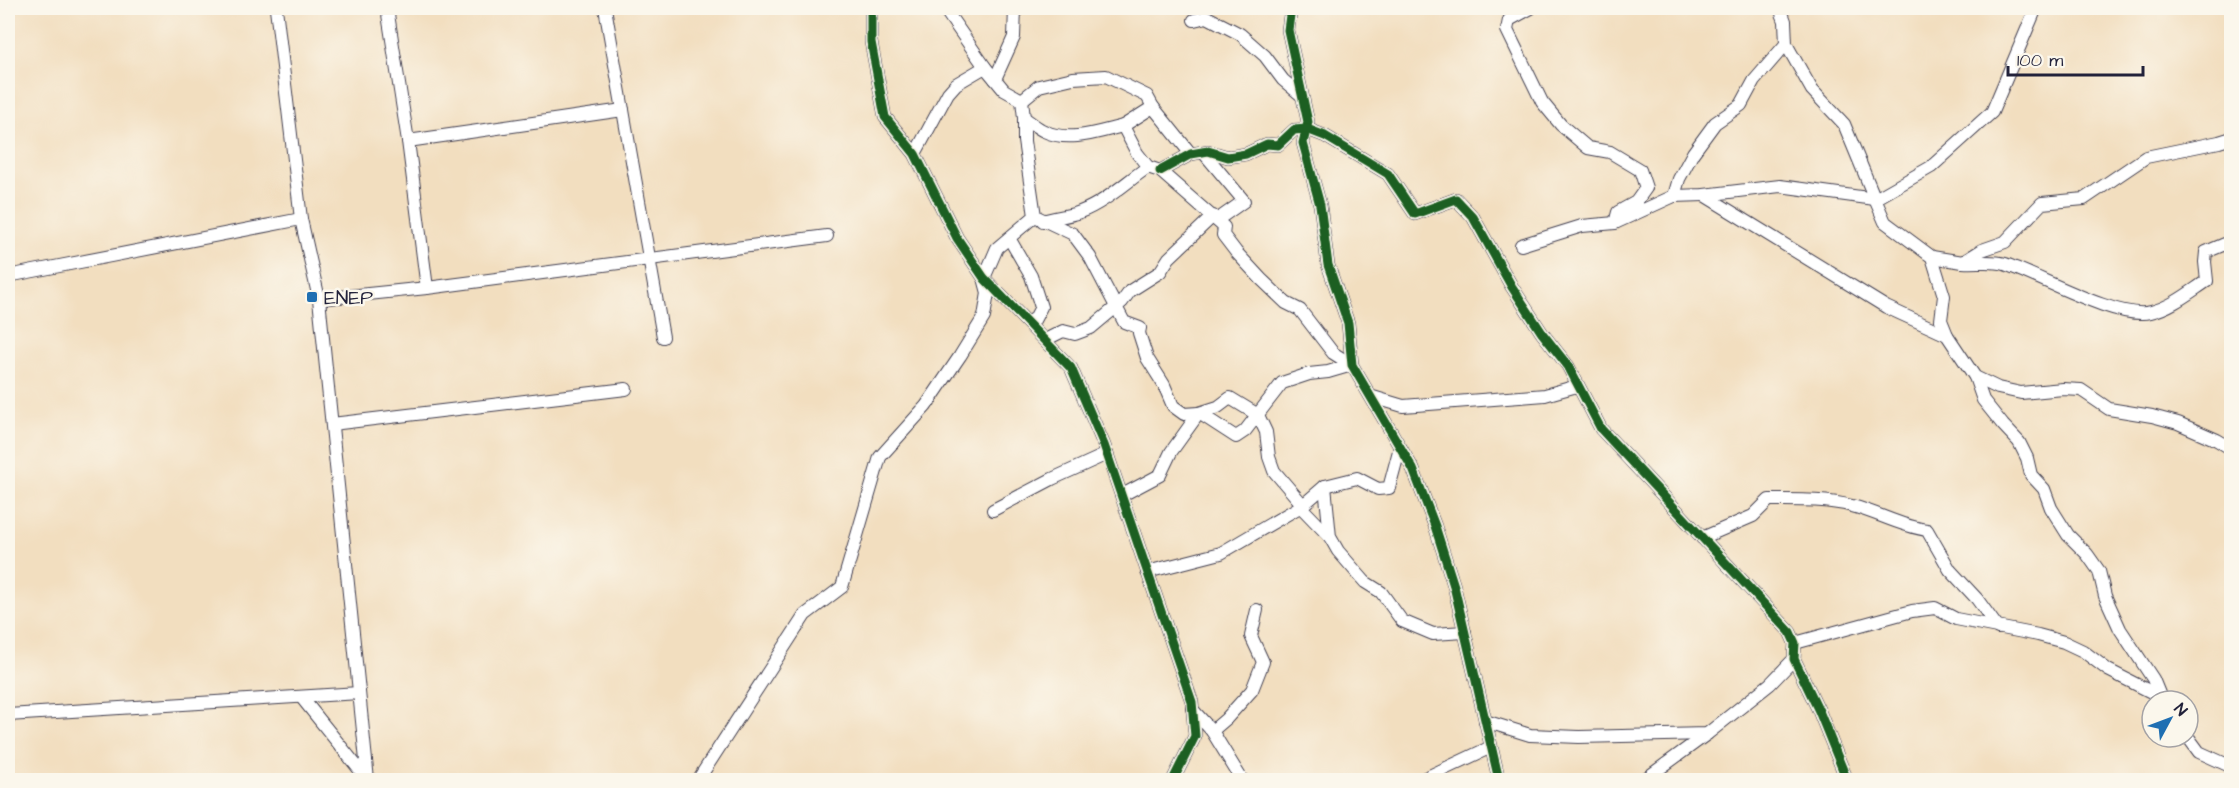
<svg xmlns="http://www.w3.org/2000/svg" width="2239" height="788" viewBox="0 0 2239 788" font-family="'Architects Daughter',sans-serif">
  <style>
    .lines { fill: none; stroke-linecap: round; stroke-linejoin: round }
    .minor-casing { stroke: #413e4f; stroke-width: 14 }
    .minor { stroke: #fff; stroke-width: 12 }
    .cycleway-casing { stroke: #fbf7ec; stroke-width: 13 }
    .cycleway { stroke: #1b5e20; stroke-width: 9 }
    .poi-dot { fill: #1f6fb2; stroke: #fbf7ec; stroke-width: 2 }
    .labels { text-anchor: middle; stroke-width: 5; stroke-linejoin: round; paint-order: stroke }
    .poi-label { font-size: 20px; fill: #22223b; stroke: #fbf7ec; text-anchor: start }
  </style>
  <rect width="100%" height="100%" fill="#fbf7ec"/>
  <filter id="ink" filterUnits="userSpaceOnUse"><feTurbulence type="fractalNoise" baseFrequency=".0167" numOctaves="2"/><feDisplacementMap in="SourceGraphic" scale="12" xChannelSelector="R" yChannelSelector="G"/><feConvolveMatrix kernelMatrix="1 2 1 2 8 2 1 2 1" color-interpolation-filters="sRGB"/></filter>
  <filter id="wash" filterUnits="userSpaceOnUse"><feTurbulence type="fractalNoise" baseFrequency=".008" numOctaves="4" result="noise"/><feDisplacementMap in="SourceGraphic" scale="24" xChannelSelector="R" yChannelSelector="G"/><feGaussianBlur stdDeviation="1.35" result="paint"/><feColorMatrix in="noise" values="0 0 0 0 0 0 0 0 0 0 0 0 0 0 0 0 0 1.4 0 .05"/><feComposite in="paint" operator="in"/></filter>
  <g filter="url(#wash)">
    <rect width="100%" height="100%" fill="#f2debf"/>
  </g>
  <g filter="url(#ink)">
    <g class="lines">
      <defs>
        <g id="minor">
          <path d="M276,8L301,219L319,299L368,780"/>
          <path d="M387,8L408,141L427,288"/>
          <path d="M605,8L663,337"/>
          <path d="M871,8V42L885,117L915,154L957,238L984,278L1071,368L1104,445L1192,702L1195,736L1173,780"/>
          <path d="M944,8L985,67L1004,90L1022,100"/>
          <path d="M1291,8L1288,30L1308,122L1303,143L1320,205L1328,265L1348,323L1352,365L1413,469L1435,526L1454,586L1499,780"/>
          <path d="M1531,8L1509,20L1507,30L1542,102L1561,125L1588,148L1610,152L1640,170L1646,188L1636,202L1618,212L1615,223"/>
          <path d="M1780,8L1785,21L1786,44L1754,81L1741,105L1715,123L1693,153L1679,179L1674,196L1704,195L1780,186L1875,199L1844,124L1812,90L1786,44"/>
          <path d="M1194,20L1207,17L1240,34L1265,56L1283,80L1302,96"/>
          <path d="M995,79L1014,37L1015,8"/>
          <path d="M1022,100L1039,86L1073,78L1106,76L1147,96L1153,107L1191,154"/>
          <path d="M1024,118C1031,122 1037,128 1044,131C1069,143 1098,132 1123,126L1137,153L1148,167L1160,171L1224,227L1223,235L1236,252L1261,279L1286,303L1300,310L1333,353L1352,365L1328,372L1309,374L1282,383L1245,431L1236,437L1199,413L1184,414L1173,406L1164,385L1147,358L1139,333L1140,328L1124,322L1090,257L1073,234L1035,216"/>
          <path d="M1123,126L1153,107"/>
          <path d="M408,141L623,110"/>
          <path d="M1203,152L1244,201L1217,220"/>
          <path d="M915,154L948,93L956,84L985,67"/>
          <path d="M1160,171L1191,154L1208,151L1228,157L1246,154L1267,144L1278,145L1294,130L1307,129L1325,136L1388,174L1415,214L1456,199L1473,217L1512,287L1542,333L1568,366L1601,429L1790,632L1795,643L1794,659L1819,711L1847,780"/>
          <path d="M1704,195L1886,307L1947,335L1975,377L1983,400L2003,425L2019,442L2027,458L2031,475L2044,489L2051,508L2068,535L2087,554L2099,571L2105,596L2120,629L2153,679L2162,701"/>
          <path d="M1043,221C1054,217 1070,216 1080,212C1106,202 1126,182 1148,167"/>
          <path d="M1009,238L1031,276L1041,307L1031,326"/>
          <path d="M1521,245L1582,226L1615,223L1674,196"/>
          <path d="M1932,257L1963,262L1982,250L2005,242L2042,203L2084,199L2146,157L2219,142L2232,138"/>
          <path d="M1963,262C1976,263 1993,260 2005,264C2038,275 2119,321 2151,312C2172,307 2190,292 2207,281L2205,262L2206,252L2232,241"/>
          <path d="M8,276L301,219"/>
          <path d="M319,299L427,288L827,236"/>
          <path d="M1947,335L1941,320L1944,296L1932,257L1885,222L1875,199L1931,167L1992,112L2036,8"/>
          <path d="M1045,340L1063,331L1075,334L1091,328L1122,302L1130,291L1160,272L1169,258L1213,216"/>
          <path d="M1975,377L1998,388L2021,393L2063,389L2081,390L2109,409L2152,416L2178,423L2217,440L2232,449"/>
          <path d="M1373,397L1403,406L1545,395L1577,386"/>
          <path d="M332,424L626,389"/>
          <path d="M1325,486L1330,537"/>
          <path d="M1121,494L1128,492L1160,475L1171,452L1199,413L1218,407L1230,398L1258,415L1266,432L1269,457L1274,471L1303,505"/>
          <path d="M1300,506L1330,537L1338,551L1365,582L1381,592L1402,621L1433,634L1465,632"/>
          <path d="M993,510L1052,479L1107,454"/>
          <path d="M1702,538L1753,516L1769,500C1796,500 1826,499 1852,506C1879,513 1900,526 1927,530L1950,570L1977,599L1998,628"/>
          <path d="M1147,572L1221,553L1303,505L1325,486L1357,478L1378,489L1389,488L1400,447"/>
          <path d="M1795,643L1912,611L1935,608L1956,619L2038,635L2064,642L2083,651L2108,670L2159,696"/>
          <path d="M302,698L367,779"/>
          <path d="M1192,709L1212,731L1242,780"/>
          <path d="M8,715L359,693"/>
          <path d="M1485,721L1530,735L1579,737L1707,734L1770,684L1794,659"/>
          <path d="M1212,731L1226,719L1252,690L1263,662L1251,636L1257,610"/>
          <path d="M2188,737L2199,752L2232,767"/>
          <path d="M698,780L805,615L842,587L880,457L926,406L960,356L984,317L988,293L984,278L997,248L1035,216L1024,141V118L1022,100"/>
          <path d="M1421,780L1491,747"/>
          <path d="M1644,780L1707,734"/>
        </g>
      </defs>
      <!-- minor casing -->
      <use href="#minor" class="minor-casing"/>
      <!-- minor -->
      <use href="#minor" class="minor"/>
      <defs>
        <g id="cycleway">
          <path d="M871,8V42L885,117L915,154L957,238L984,278L1071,368L1104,445L1192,702L1195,736L1173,780"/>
          <path d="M1291,8L1288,30L1308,122L1303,143L1320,205L1328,265L1348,323L1352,365L1413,469L1435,526L1454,586L1499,780"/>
          <path d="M1160,171L1191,154L1208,151L1228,157L1246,154L1267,144L1278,145L1294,130L1307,129L1325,136L1388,174L1415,214L1456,199L1473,217L1512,287L1542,333L1568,366L1601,429L1790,632L1795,643L1794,659L1819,711L1847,780"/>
        </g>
      </defs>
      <!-- cycleway casing -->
      <use href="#cycleway" class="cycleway-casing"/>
      <!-- cycleway -->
      <use href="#cycleway" class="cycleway"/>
    </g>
  </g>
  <!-- markers -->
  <rect class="poi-dot" x="306" y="291" width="12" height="12" rx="3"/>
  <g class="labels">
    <!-- poi labels -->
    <g class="poi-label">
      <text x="324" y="304">ENEP</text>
    </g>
  </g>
  <!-- margin -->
  <rect width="2239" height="788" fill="none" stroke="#fbf7ec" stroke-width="30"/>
  <!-- north arrow -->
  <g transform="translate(2170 719) rotate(49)"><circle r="28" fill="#fbf7ec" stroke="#a4a2a5" stroke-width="1.5"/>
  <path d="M0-4.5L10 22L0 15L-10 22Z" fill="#1f6fb2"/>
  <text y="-9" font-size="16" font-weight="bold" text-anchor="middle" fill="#22223b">N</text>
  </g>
  <!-- scale -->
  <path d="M2008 66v9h135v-9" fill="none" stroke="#22223b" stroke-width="3"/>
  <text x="2017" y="66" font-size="18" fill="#22223b" stroke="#fbf7ec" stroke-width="4.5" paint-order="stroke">100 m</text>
</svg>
